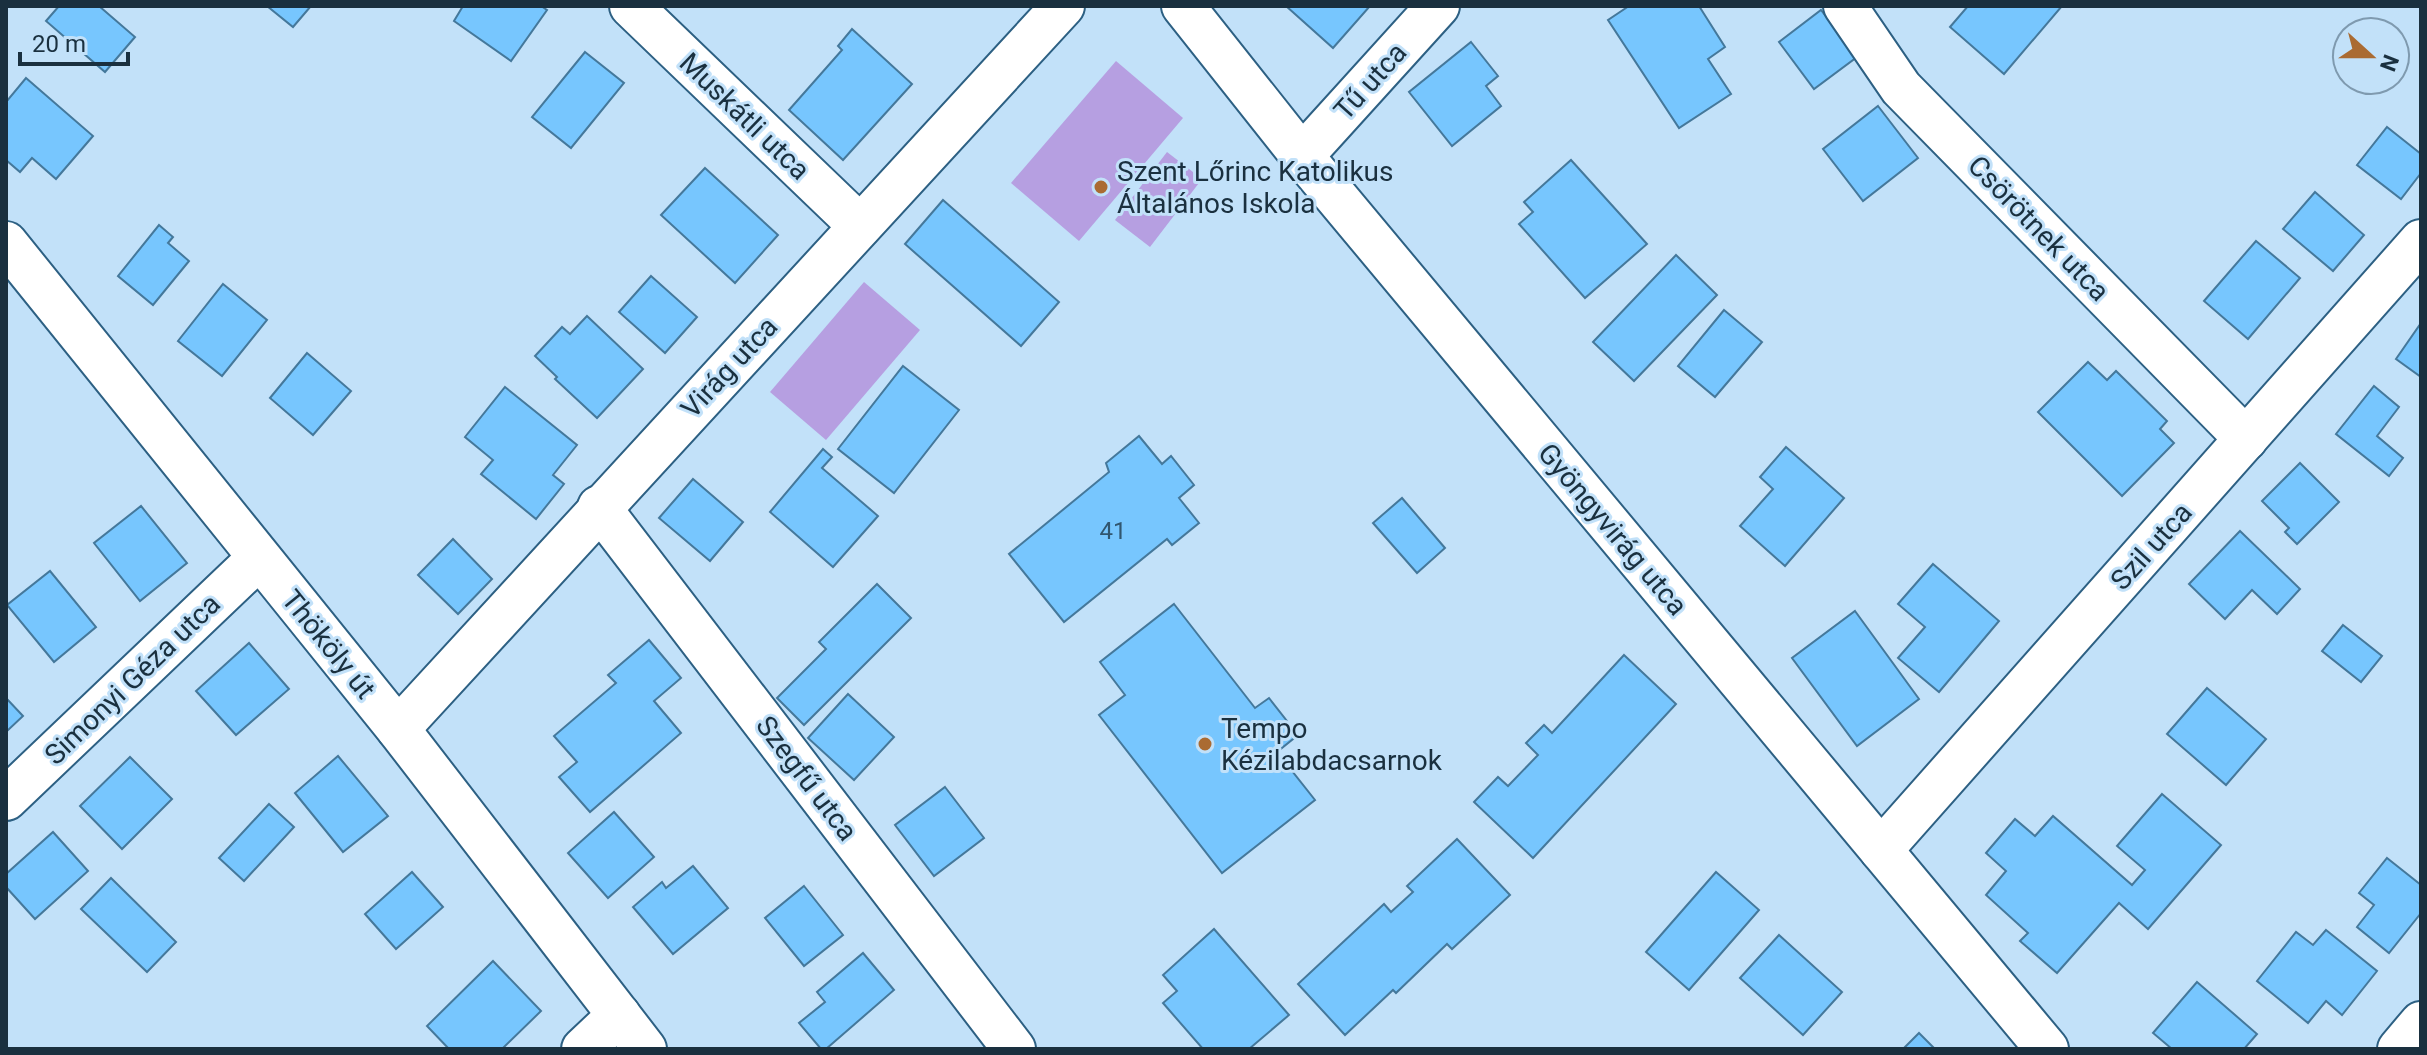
<svg xmlns="http://www.w3.org/2000/svg" width="2427" height="1055" viewBox="0 0 2427 1055" font-family="Roboto,sans-serif">
  <style>
    .green { fill: #b69fe1 }
    .building { fill: #77c6fe; stroke: #44789b; stroke-width: 2 }
    .lines { fill: none; stroke-linecap: round; stroke-linejoin: round }
    .street-casing { stroke: #2d6083; stroke-width: 46 }
    .street { stroke: #fff; stroke-width: 42 }
    .poi-dot { fill: #aa6b32; stroke: #c2e1f9; stroke-width: 3 }
    .labels { text-anchor: middle; stroke-width: 6; stroke-linejoin: round; paint-order: stroke }
    .number-label { font-size: 24px; fill: #31566f }
    .street-label { font-size: 28px; fill: #1a303f; stroke: #c2e1f9 }
    .poi-label { font-size: 28px; fill: #1a303f; stroke: #c2e1f9; text-anchor: start }
  </style>
  <rect width="100%" height="100%" fill="#c2e1f9"/>
  <!-- green -->
  <g class="green">
    <path d="M1116,61L1183,118L1079,241L1011,183Z"/>
    <path d="M1167,152L1202,179L1150,247L1115,220Z"/>
    <path d="M864,282L920,330L826,440L770,392Z"/>
  </g>
  <!-- building -->
  <g class="building">
    <path d="M59,6H99L135,37L105,72L46,21Z"/>
    <path d="M267,6H311L293,27Z"/>
    <path d="M463,6H541L547,10L511,61L454,21Z"/>
    <path d="M1286,6H1370L1333,48Z"/>
    <path d="M1629,6H1699L1725,47L1708,59L1731,94L1679,128L1608,20Z"/>
    <path d="M1968,6H2062L2004,74L1950,27Z"/>
    <path d="M1821,10L1857,57L1814,89L1779,42Z"/>
    <path d="M852,29L912,84L843,160L789,110L842,50L838,46Z"/>
    <path d="M1471,42L1498,76L1486,86L1501,106L1452,146L1409,92Z"/>
    <path d="M585,52L624,83L571,148L532,117Z"/>
    <path d="M26,78L93,136L56,179L32,158L20,172L6,160V102Z"/>
    <path d="M1878,106L1918,158L1863,201L1823,149Z"/>
    <path d="M2387,127L2421,154V173L2401,199L2357,165Z"/>
    <path d="M1571,160L1647,244L1585,298L1519,224L1533,212L1524,202Z"/>
    <path d="M705,168L778,235L735,283L661,215Z"/>
    <path d="M2315,192L2364,235L2333,271L2283,229Z"/>
    <path d="M943,200L1059,302L1021,346L905,244Z"/>
    <path d="M159,225L173,237L168,243L189,261L153,305L118,276Z"/>
    <path d="M2256,241L2300,278L2248,339L2204,301Z"/>
    <path d="M1676,255L1717,295L1634,381L1593,342Z"/>
    <path d="M651,276L697,317L665,353L619,312Z"/>
    <path d="M223,284L267,320L222,376L178,341Z"/>
    <path d="M1724,310L1762,342L1715,397L1678,366Z"/>
    <path d="M587,316L643,369L597,418L555,379L557,377L535,356L562,327L570,334Z"/>
    <path d="M2421,323V377L2396,359Z"/>
    <path d="M307,353L351,391L313,435L270,398Z"/>
    <path d="M2088,362L2107,380L2116,371L2167,421L2160,429L2174,443L2122,496L2038,412Z"/>
    <path d="M903,366L959,410L894,493L838,449Z"/>
    <path d="M2374,386L2399,407L2377,436L2403,458L2389,476L2336,434Z"/>
    <path d="M505,387L577,445L553,475L564,484L536,519L481,474L493,460L465,437Z"/>
    <path d="M1139,436L1162,464L1171,456L1194,485L1179,498L1199,523L1172,545L1167,539L1064,622L1009,554L1109,472L1106,463Z"/>
    <path d="M1786,447L1844,498L1785,566L1740,526L1773,489L1760,477Z"/>
    <path d="M823,449L832,457L822,468L878,516L833,567L770,512Z"/>
    <path d="M2300,463L2339,502L2297,544L2285,532L2289,528L2262,501Z"/>
    <path d="M693,479L743,522L710,561L659,518Z"/>
    <path d="M1402,498L1445,548L1417,573L1373,523Z"/>
    <path d="M141,506L187,563L140,601L94,543Z"/>
    <path d="M2240,531L2300,589L2277,614L2252,590L2225,619L2189,584Z"/>
    <path d="M453,539L492,579L458,614L418,575Z"/>
    <path d="M1933,564L1999,621L1939,692L1898,658L1925,627L1898,604Z"/>
    <path d="M50,571L96,627L54,662L7,605Z"/>
    <path d="M877,584L911,618L804,725L777,698L826,649L819,642Z"/>
    <path d="M1174,604L1255,708L1269,698L1298,735L1277,752L1315,800L1222,873L1099,715L1125,695L1100,662Z"/>
    <path d="M1855,611L1919,699L1857,746L1792,658Z"/>
    <path d="M2343,625L2382,656L2361,682L2322,651Z"/>
    <path d="M649,640L681,678L654,701L681,733L590,812L559,777L577,762L554,736L616,683L608,675Z"/>
    <path d="M249,643L289,689L236,735L196,691Z"/>
    <path d="M1624,655L1676,704L1533,858L1474,802L1498,777L1508,786L1538,755L1526,743L1544,725L1552,733Z"/>
    <path d="M2207,688L2266,739L2226,785L2167,734Z"/>
    <path d="M848,694L894,737L854,780L808,738Z"/>
    <path d="M6,698L23,716L6,732Z"/>
    <path d="M338,756L388,816L343,852L295,793Z"/>
    <path d="M130,757L172,799L122,849L80,806Z"/>
    <path d="M945,787L984,838L934,876L895,825Z"/>
    <path d="M2162,794L2221,845L2148,929L2119,903L2057,973L2020,941L2028,933L1986,895L2006,871L1986,853L2015,819L2035,836L2053,816L2132,885L2145,870L2117,846Z"/>
    <path d="M269,804L294,827L244,881L219,858Z"/>
    <path d="M614,812L654,857L608,898L568,853Z"/>
    <path d="M53,832L88,871L35,919L6,887V874Z"/>
    <path d="M1457,839L1510,895L1452,949L1447,944L1396,993L1393,990L1345,1035L1298,984L1384,904L1391,912L1413,892L1407,886Z"/>
    <path d="M2387,858L2421,885V913L2389,953L2357,927L2374,905L2359,893Z"/>
    <path d="M693,866L728,908L673,954L633,907L662,882L666,888Z"/>
    <path d="M412,872L443,907L396,949L365,914Z"/>
    <path d="M1716,872L1759,910L1689,990L1646,952Z"/>
    <path d="M111,878L176,942L147,972L81,909Z"/>
    <path d="M804,886L843,935L804,966L765,918Z"/>
    <path d="M1214,929L1289,1015L1249,1049H1203L1163,1003L1177,991L1163,975Z"/>
    <path d="M2326,930L2377,971L2342,1015L2326,1001L2308,1023L2257,981L2296,932L2313,945Z"/>
    <path d="M1779,935L1842,992L1803,1035L1740,978Z"/>
    <path d="M863,953L894,990L826,1049H821L799,1023L825,1002L817,992Z"/>
    <path d="M493,961L541,1011L502,1049H449L427,1026Z"/>
    <path d="M2197,982L2257,1034L2244,1049H2172L2153,1033Z"/>
    <path d="M1919,1033L1935,1049H1903Z"/>
  </g>
  <g class="lines">
    <defs>
      <g id="street">
        <path d="M631,6L860,226"/>
        <path d="M1183,6L1302,156L2047,1049"/>
        <path d="M1845,6L1901,88L2246,439"/>
        <path d="M1302,156L1438,6"/>
        <path d="M6,243L398,729L645,1049"/>
        <path d="M599,507L1014,1049"/>
        <path d="M398,729L1063,6"/>
        <path d="M6,799L259,558"/>
        <path d="M1881,850L2421,241"/>
        <path d="M583,1049L619,1015"/>
        <path d="M2399,1049L2421,1023"/>
      </g>
    </defs>
    <!-- street casing -->
    <use href="#street" class="street-casing"/>
    <!-- street -->
    <use href="#street" class="street"/>
  </g>
  <!-- markers -->
  <g class="poi-dot">
    <circle cx="1101" cy="187" r="8"/>
    <circle cx="1205" cy="744" r="8"/>
  </g>
  <g class="labels">
    <!-- number labels -->
    <g class="number-label">
      <text x="1113" y="539">41</text>
    </g>
    <!-- street labels -->
    <g class="street-label">
      <text transform="translate(1370 81) rotate(-48)" y="10">Tű utca</text>
      <text transform="translate(745 116) rotate(44)" y="10">Muskátli utca</text>
      <text transform="translate(2039 228) rotate(46)" y="10">Csörötnek utca</text>
      <text transform="translate(729 367) rotate(-47)" y="10">Virág utca</text>
      <text transform="translate(1613 529) rotate(50)" y="10">Gyöngyvirág utca</text>
      <text transform="translate(2151 546) rotate(-48)" y="10">Szil utca</text>
      <text transform="translate(329 644) rotate(51)" y="10">Thököly út</text>
      <text transform="translate(132 679) rotate(-44)" y="10">Simonyi Géza utca</text>
      <text transform="translate(807 778) rotate(53)" y="10">Szegfű utca</text>
    </g>
    <!-- poi labels -->
    <g class="poi-label">
      <text x="1117" y="181">Szent Lőrinc Katolikus<tspan x="1117" dy="32">Általános Iskola</tspan></text>
      <text x="1221" y="738">Tempo<tspan x="1221" dy="32">Kézilabdacsarnok</tspan></text>
    </g>
  </g>
  <!-- border -->
  <rect width="2427" height="1055" fill="none" stroke="#1a303f" stroke-width="16"/>
  <!-- north arrow -->
  <g transform="translate(2371 56) rotate(111)"><circle r="38" fill="#c2e1f9" stroke="#7f9aaf" stroke-width="2"/>
  <path d="M0-6L14 30L0 20L-14 30Z" fill="#aa6b32"/>
  <text y="-12" font-size="22" font-weight="bold" text-anchor="middle" fill="#1a303f">N</text>
  </g>
  <!-- scale -->
  <path d="M20 52v12h108v-12" fill="none" stroke="#1a303f" stroke-width="4"/>
  <text x="32" y="52" font-size="24" fill="#1a303f" stroke="#c2e1f9" stroke-width="6" paint-order="stroke">20 m</text>
</svg>
